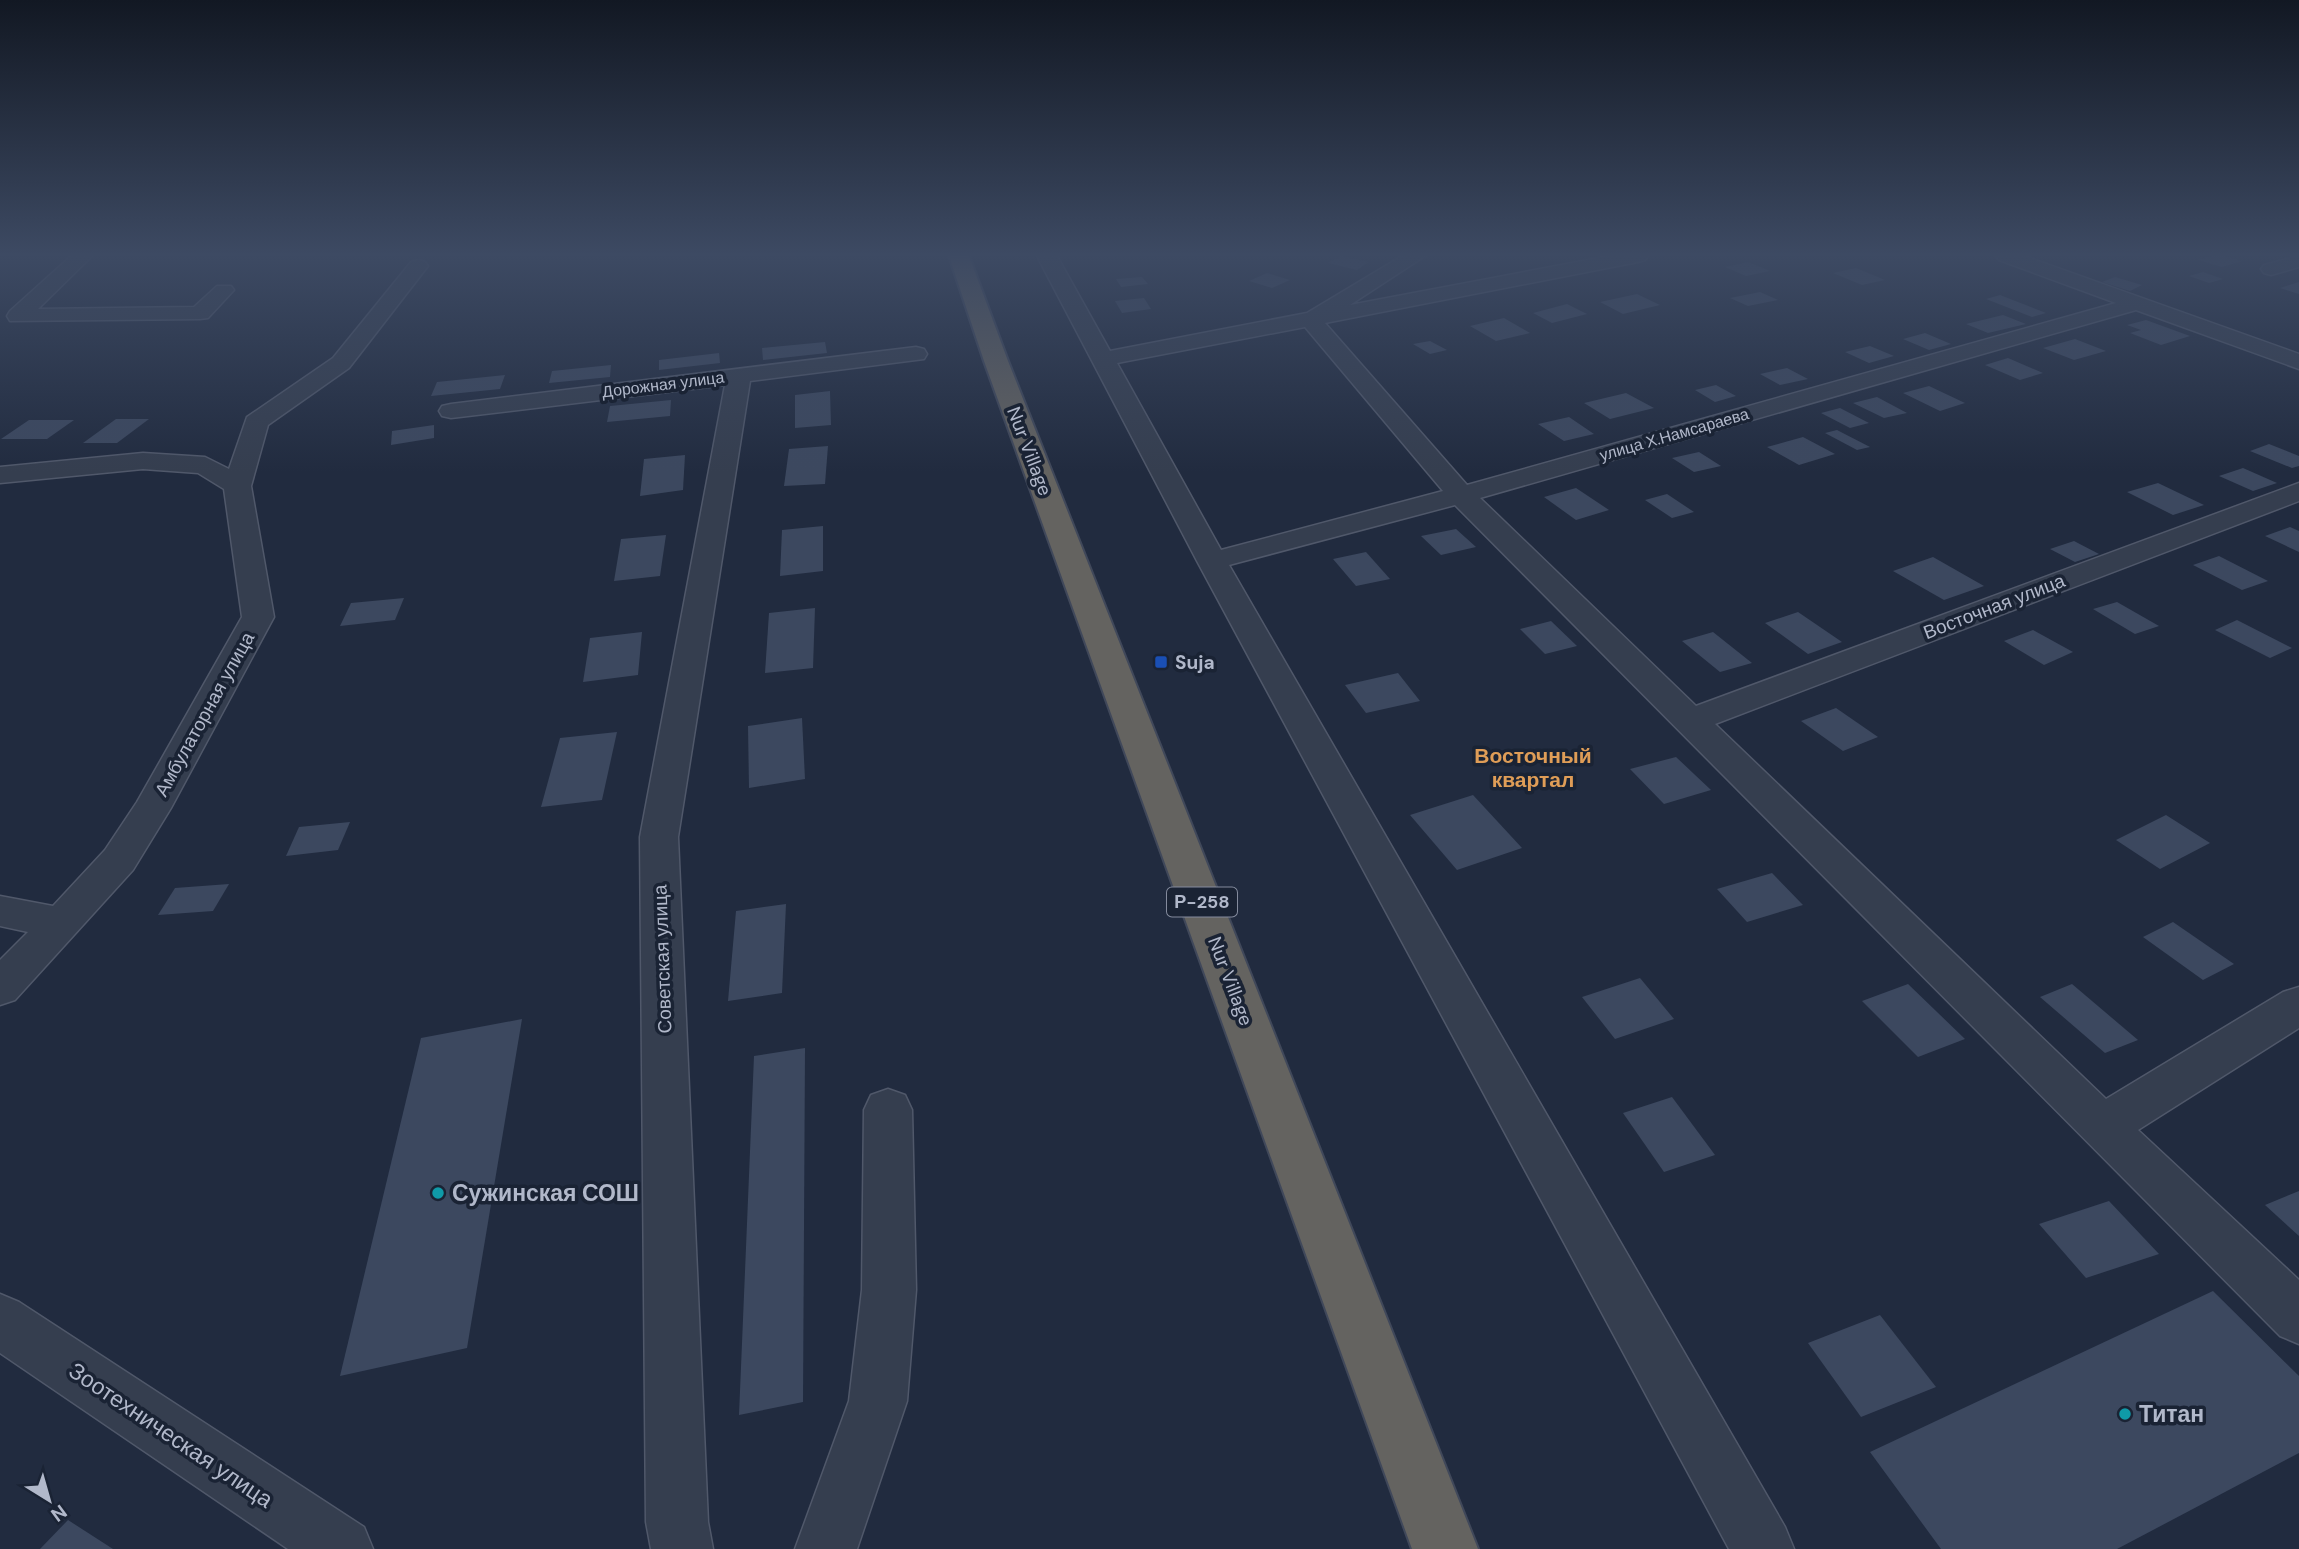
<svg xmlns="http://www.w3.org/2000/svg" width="2299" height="1549" viewBox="0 0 2299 1549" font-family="'DM Sans',sans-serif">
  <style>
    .building { fill: #3c485f }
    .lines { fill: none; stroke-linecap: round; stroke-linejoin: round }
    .minor-casing { stroke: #50586a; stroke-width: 3 }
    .trunk-casing { stroke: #40485a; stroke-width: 4 }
    .minor { fill: #353e4f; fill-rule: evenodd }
    .trunk { fill: #646360; fill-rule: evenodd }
    .transit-dot { fill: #1a4fb4; stroke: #1a2334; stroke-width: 2.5 }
    .culture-dot { fill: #0f9aa8; stroke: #1a2334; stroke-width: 2.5 }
    .labels { text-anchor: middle; stroke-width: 7; stroke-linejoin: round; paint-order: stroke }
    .far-street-label { font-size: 16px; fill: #b1b8ca; stroke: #1a2334 }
    .shield { fill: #1a2334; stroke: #848b9d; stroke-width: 2 }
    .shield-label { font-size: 18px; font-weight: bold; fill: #b1b8ca }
    .street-label { font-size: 19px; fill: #b1b8ca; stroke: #1a2334 }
    .poi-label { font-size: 19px; font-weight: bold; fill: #b1b8ca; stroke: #1a2334; text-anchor: start }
    .neighbourhood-label { font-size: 21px; font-weight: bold; fill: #df9d57; stroke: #1a2334 }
    .near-poi-label { font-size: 23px; font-weight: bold; fill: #b1b8ca; stroke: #1a2334; text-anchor: start }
    .near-street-label { font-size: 23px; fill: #b1b8ca; stroke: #1a2334 }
  </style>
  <rect width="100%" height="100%" fill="#212b3f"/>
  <!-- building -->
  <g class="building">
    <path d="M1341,256L1369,262L1357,270L1328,263Z"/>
    <path d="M2212,256H2224L2242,261L2222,267L2198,260Z"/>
    <path d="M1748,262L1770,271L1746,276L1725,267Z"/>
    <path d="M1856,268L1885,280L1862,285L1833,273Z"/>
    <path d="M2203,272L2223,279L2209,283L2189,276Z"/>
    <path d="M1267,273L1290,280L1272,288L1249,281Z"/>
    <path d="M1142,277L1148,284L1121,287L1116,279Z"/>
    <path d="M2115,277L2142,285L2130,291L2102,282Z"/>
    <path d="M2299,282V294L2280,288Z"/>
    <path d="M1760,292L1778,300L1748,306L1730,298Z"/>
    <path d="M1637,294L1660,305L1623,314L1600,302Z"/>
    <path d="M2000,295L2046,313L2032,317L1986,299Z"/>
    <path d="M1144,298L1151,309L1122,313L1115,301Z"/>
    <path d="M1567,304L1587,314L1552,323L1533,313Z"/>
    <path d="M2003,315L2026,324L1988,333L1966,324Z"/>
    <path d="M1504,318L1530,333L1496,341L1470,326Z"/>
    <path d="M2146,320L2190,336L2161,345L2130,333L2141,330L2127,325Z"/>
    <path d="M1925,333L1951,344L1929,350L1903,339Z"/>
    <path d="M2075,339L2106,351L2074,360L2043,348Z"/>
    <path d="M1430,341L1447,350L1430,354L1413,344Z"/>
    <path d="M825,342L827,353L763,360L762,348Z"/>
    <path d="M1870,346L1894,356L1869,363L1845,352Z"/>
    <path d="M719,353L720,363L659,370V360Z"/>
    <path d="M2008,358L2043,373L2020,380L1985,365Z"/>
    <path d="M611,365L610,377L549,383L552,371Z"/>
    <path d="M1787,368L1808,379L1780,385L1760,374Z"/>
    <path d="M505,375L500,389L431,396L437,382Z"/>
    <path d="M1716,385L1736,396L1715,402L1695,390Z"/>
    <path d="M1929,386L1965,403L1940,411L1903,393Z"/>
    <path d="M830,391L831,425L795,428V395Z"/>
    <path d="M1626,393L1654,408L1610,419L1584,403Z"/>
    <path d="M1877,397L1907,413L1884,418L1853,403Z"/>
    <path d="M671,400L670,416L607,422L610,406Z"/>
    <path d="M1840,408L1869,423L1850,428L1821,413Z"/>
    <path d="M1569,417L1594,434L1564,441L1538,424Z"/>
    <path d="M116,419H149L117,443H83Z"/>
    <path d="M29,420H74L47,439H1Z"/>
    <path d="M434,425V438L391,445L392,431Z"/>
    <path d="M1837,430L1870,447L1857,450L1825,433Z"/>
    <path d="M1803,437L1835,454L1799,465L1767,447Z"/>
    <path d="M2269,444L2299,456V466L2292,468L2250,451Z"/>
    <path d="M828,446L825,484L784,486L789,449Z"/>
    <path d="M1699,452L1721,466L1694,472L1672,458Z"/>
    <path d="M685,455L683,490L640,496L644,459Z"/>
    <path d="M2243,468L2277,483L2253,491L2219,476Z"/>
    <path d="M2158,483L2204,505L2173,515L2127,492Z"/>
    <path d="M1576,488L1609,510L1576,520L1544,497Z"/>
    <path d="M1667,494L1694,512L1672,518L1645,500Z"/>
    <path d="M823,526V571L780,576L782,530Z"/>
    <path d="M2290,527L2299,531V552L2265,536Z"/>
    <path d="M1456,529L1476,547L1441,555L1421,536Z"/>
    <path d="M666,535L660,576L614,581L621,539Z"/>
    <path d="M2074,541L2099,554L2075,562L2050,549Z"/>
    <path d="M1366,552L1390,579L1356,586L1333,559Z"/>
    <path d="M2219,556L2268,581L2242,590L2193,565Z"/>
    <path d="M1933,557L1984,586L1944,600L1893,571Z"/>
    <path d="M404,598L395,620L340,626L351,603Z"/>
    <path d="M2117,602L2159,626L2135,634L2093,609Z"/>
    <path d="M815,608L813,668L765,673L769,613Z"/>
    <path d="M1798,612L1842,642L1808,654L1765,623Z"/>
    <path d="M2237,620L2292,648L2270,658L2215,630Z"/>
    <path d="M1551,621L1577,646L1545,654L1520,629Z"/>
    <path d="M2033,630L2073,652L2044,665L2004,641Z"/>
    <path d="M642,632L638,675L583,682L590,638Z"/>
    <path d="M1713,632L1752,663L1720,672L1682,641Z"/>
    <path d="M1398,673L1420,701L1366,713L1345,685Z"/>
    <path d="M1836,708L1878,737L1843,751L1801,721Z"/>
    <path d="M802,718L805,779L749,788L748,726Z"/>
    <path d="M617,732L602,800L541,807L560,738Z"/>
    <path d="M1676,757L1711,790L1664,804L1630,769Z"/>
    <path d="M1473,795L1522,848L1457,870L1410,815Z"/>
    <path d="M2166,815L2210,843L2160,869L2116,840Z"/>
    <path d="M350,822L338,850L286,856L299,827Z"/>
    <path d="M1772,873L1803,905L1747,922L1717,889Z"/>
    <path d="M229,884L213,911L158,915L175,888Z"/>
    <path d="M786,904L782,993L728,1001L736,911Z"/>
    <path d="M2173,922L2234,964L2203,980L2143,937Z"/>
    <path d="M1640,978L1674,1019L1615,1039L1582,997Z"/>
    <path d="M1908,984L1965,1039L1918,1057L1862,1001Z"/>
    <path d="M2072,984L2138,1040L2105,1053L2040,997Z"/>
    <path d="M522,1019L467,1348L340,1376L421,1038Z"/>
    <path d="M805,1048L803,1402L739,1415L754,1056Z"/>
    <path d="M1672,1097L1715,1155L1664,1172L1623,1113Z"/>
    <path d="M2299,1191V1236L2265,1205Z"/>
    <path d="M2109,1201L2159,1254L2086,1278L2039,1224Z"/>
    <path d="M2213,1291L2299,1376V1453L2117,1549H1941L1870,1452Z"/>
    <path d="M1880,1315L1936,1387L1861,1417L1808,1343Z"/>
    <path d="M68,1520L113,1549H40Z"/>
  </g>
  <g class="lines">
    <defs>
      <g id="minor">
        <path d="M71,256H92L38,309L194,307L217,286H231L234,290L208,318L200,319L10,321L7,316L10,311Z"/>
        <path d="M1037,256H1057L1110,351L1307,313L1402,256H1425L1350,305L1609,256H1648L1645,260L1638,262L1325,323L1467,485L2116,303L1999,260L1996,256H2024L2299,354V369L2136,310L1480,498L1696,706L2299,483V501L1715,724L2106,1099L2283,992L2299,987V1028L2138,1130L2299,1280V1344L2280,1336L1455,505L1229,565L1785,1527L1794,1549H1729L1197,561ZM1305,327L1443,491L1221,550L1117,363Z"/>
        <path d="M2299,256V267L2271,275L2264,273L2261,269L2264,265Z"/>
        <path d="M418,260L425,262L428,266L349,368L268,425L251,486L274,617L171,808L133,870L15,1000L0,1005V960L28,932L0,926V896L53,906L105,850L137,802L242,617L224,489L198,473L143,469L0,483V467L143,453L205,457L229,469L247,417L333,358L411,262Z"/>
        <path d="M916,347L924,349L927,354L924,359L750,381L678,837L708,1522L713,1549H651L646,1522L640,837L725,385L451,418L442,416L439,411L442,406L451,404Z"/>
        <path d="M888,1089L905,1095L912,1110L916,1290L907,1401L857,1549H795L849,1401L862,1290L864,1110L871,1095Z"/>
        <path d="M0,1294L19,1302L364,1527L373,1549H288L0,1353Z"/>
      </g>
      <path id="trunk" d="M949,256H969L1008,361L1478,1549H1412L984,361Z"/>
    </defs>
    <!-- minor casing -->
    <use href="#minor" class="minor-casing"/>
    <!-- trunk casing -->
    <use href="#trunk" class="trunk-casing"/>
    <!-- minor -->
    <use href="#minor" class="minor"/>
    <!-- trunk -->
    <use href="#trunk" class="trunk"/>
  </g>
  <!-- sky -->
  <linearGradient id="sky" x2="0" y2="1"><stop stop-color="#121823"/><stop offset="0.54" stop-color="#3d4a63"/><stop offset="1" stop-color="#3d4a63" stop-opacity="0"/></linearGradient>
  <rect width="2299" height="472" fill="url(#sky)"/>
  <!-- markers -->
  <rect class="transit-dot" x="1154" y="655" width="14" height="14" rx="3.5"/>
  <g class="culture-dot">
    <circle cx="438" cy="1193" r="7"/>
    <circle cx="2125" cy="1414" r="7"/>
  </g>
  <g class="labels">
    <!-- far-street labels -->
    <g class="far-street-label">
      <text transform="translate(663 384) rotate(-7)" y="6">Дорожная улица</text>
      <text transform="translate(1674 434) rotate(-16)" y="6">улица Х.Намсараева</text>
    </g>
    <!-- shield labels -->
    <rect class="shield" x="1167" y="887.5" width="70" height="29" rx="5"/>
    <g class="shield-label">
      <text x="1202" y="908">Р-258</text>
    </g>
    <!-- street labels -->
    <g class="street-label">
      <text transform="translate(1030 451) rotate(69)" y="7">Nur Village</text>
      <text transform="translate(1994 606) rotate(-21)" y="7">Восточная улица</text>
      <text transform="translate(204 714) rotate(-61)" y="7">Амбулаторная улица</text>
      <text transform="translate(662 959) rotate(-92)" y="7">Советская улица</text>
      <text transform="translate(1231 981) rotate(69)" y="7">Nur Village</text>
    </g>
    <!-- poi labels -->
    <g class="poi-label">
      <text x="1175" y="669">Suja</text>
    </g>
    <!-- neighbourhood labels -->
    <g class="neighbourhood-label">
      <text x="1533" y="763">Восточный<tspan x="1533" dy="24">квартал</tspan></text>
    </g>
    <!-- near-poi labels -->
    <g class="near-poi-label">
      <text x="452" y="1201">Сужинская СОШ</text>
      <text x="2139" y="1422">Титан</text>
    </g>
    <!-- near-street labels -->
    <g class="near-street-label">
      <text transform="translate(171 1435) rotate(34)" y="8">Зоотехническая улица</text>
    </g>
  </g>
  <!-- north arrow -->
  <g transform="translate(49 1500) rotate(143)" stroke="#1a2334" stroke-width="5" paint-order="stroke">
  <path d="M0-5L12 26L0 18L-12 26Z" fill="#b1b8ca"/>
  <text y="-10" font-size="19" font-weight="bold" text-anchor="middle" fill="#b1b8ca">N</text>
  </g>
</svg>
